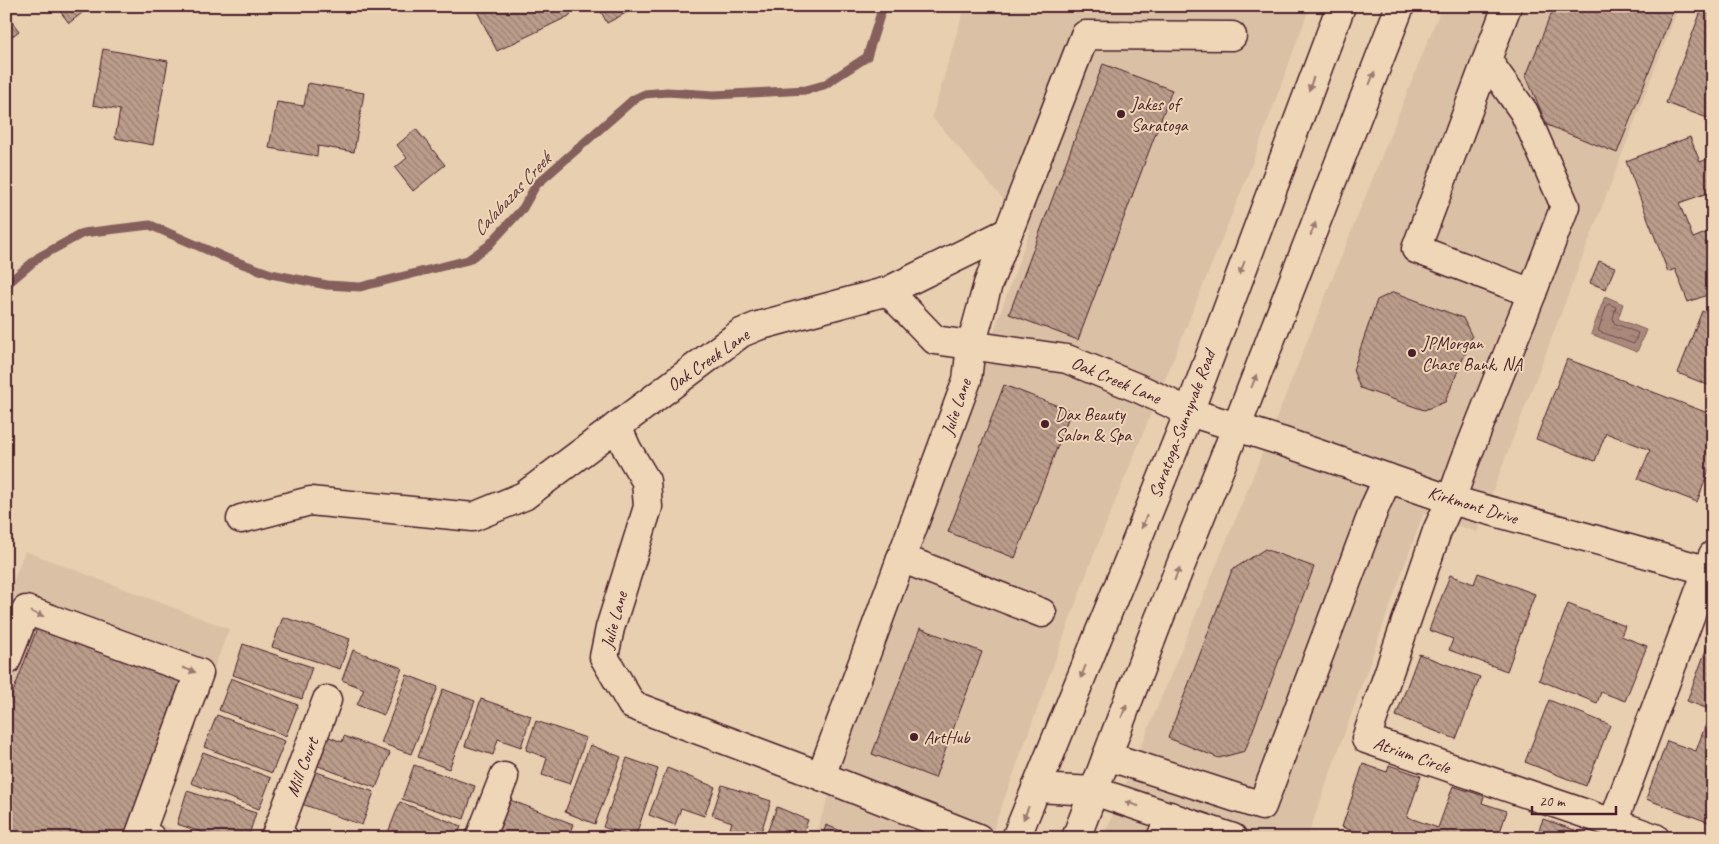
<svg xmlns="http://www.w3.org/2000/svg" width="1719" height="844" viewBox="0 0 1719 844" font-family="Caveat,sans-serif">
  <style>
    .built { fill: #dac0a5 }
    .water { fill: url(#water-ripples); stroke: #845f5b }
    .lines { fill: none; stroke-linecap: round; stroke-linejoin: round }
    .shore { stroke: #70494b; stroke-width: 1 }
    .stream { stroke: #845f5b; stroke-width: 9 }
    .building { fill: url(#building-back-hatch); stroke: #4a1f2b }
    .minor-casing { stroke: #4a1f2b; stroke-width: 31 }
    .major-casing { stroke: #4a1f2b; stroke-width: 31 }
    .minor { stroke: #eed6b6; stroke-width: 28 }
    .major { stroke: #eed6b6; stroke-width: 28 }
    .oneway { fill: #9c7a70 }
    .poi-dot { fill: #4a1f2b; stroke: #eed6b6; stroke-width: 2 }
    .labels { text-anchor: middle; stroke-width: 4; stroke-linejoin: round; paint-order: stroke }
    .poi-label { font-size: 18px; fill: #4a1f2b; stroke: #eed6b6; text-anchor: start }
    .street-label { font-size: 18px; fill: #4a1f2b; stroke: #eed6b6 }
    .water-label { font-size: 19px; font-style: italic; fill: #623a3f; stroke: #eed6b6 }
  </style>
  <defs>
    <pattern id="water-ripples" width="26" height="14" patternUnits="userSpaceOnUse" patternTransform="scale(1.25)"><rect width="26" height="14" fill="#aa897b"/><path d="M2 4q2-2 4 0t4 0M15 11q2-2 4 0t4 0" fill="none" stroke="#8c6f65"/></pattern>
    <pattern id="building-back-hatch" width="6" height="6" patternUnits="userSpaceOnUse" patternTransform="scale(1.25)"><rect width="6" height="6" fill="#bb9d8b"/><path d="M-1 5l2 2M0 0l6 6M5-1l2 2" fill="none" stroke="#9a7f72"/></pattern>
  </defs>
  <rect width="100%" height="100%" fill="#e7cfb0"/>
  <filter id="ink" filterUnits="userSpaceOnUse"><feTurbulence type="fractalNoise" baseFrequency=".02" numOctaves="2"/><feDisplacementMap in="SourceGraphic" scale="10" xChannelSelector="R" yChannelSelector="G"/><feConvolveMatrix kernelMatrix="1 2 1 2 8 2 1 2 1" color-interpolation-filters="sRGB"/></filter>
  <g filter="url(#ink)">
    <!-- built -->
    <g class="built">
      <path d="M965,6H1310L1249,172L1092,559L990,838H814L1030,230L932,117Z"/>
      <path d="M1442,6H1679L1477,532L1423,514L1307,838H1103L1243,501Z"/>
      <path d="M25,551L229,629L155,822L194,838H6V601Z"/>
    </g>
    <!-- water -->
    <path class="water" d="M1605,296L1623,304L1618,319L1646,330L1637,352L1591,334Z"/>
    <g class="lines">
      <!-- shore -->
      <path class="shore" d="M1609,304L1616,307L1613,318L1614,323L1638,333L1634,344L1598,331L1607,305Z"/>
      <!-- stream -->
      <path class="stream" d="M6,285L39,257L83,233L150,225L226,258L271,274L327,285L360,287L468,260L488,246L523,208L536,185L634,99L645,94L667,92L714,95L806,90L824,85L867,57L883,6"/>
    </g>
    <!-- building -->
    <g class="building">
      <path d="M56,6H91L69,23Z"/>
      <path d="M486,6H566L571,15L497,51L477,11Z"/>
      <path d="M598,6H639L607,23Z"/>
      <path d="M1568,6H1675L1617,153L1547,125L1526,76L1551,14Z"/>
      <path d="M1703,6H1713V120L1666,103Z"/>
      <path d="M6,14L19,31L6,41Z"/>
      <path d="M103,49L168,61L153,145L115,138L120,110L93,105Z"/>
      <path d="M1103,64L1172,90L1078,340L1009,314Z"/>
      <path d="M308,83L364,93L354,152L318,146L317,156L269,148L277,102L304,106Z"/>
      <path d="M416,129L445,165L413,191L395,168L407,158L397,145Z"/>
      <path d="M1690,137L1700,162L1708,159L1713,171V191L1679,203L1693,238L1713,230V293L1688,302L1675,269L1668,272L1626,161Z"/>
      <path d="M1599,261L1615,267L1606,289L1590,283Z"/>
      <path d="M1394,292L1463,318L1472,337L1445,402L1424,410L1360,388L1353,370L1377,300Z"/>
      <path d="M1702,311L1713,316V387L1678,373Z"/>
      <path d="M1567,359L1713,415V460L1697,502L1638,479L1650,450L1606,433L1595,461L1536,439Z"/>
      <path d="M1004,385L1071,411L1015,558L948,532Z"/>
      <path d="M1265,549L1314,567L1245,751L1219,758L1168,738L1232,570Z"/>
      <path d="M1478,573L1535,594L1507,671L1449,650L1453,639L1429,630L1450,575L1474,584Z"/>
      <path d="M1568,604L1625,626L1621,636L1647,646L1625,701L1601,692L1597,703L1539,680Z"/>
      <path d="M283,617L350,639L340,669L272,647Z"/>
      <path d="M39,623L186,678L127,838H20L6,832V711Z"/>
      <path d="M920,628L982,652L935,778L872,754Z"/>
      <path d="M1710,639L1713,640V824L1646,799L1667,741L1696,751L1711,710L1687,701Z"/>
      <path d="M243,644L312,667L302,699L233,675Z"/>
      <path d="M353,650L402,668L384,715L357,705L364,689L342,680Z"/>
      <path d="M1419,654L1480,677L1456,739L1396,716Z"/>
      <path d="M407,675L438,687L411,754L381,743Z"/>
      <path d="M231,678L298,705L286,736L219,710Z"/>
      <path d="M443,689L475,701L449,769L418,757Z"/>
      <path d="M481,699L531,716L521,747L498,739L493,755L465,746Z"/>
      <path d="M1549,700L1610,725L1586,786L1525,762Z"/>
      <path d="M217,715L285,741L272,773L204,747Z"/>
      <path d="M536,721L586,738L570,784L542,775L547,758L526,750Z"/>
      <path d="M324,735L342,742L344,736L390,753L376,788L313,764Z"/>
      <path d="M590,745L621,757L595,824L565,812Z"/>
      <path d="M203,752L271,778L259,809L191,783Z"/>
      <path d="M627,758L658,769L635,838L603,827Z"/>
      <path d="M1363,764L1387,772L1389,765L1421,776L1407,817L1438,828L1453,786L1484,796L1482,803L1507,811L1498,838H1373L1342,827Z"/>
      <path d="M414,765L475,786L464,819L402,799Z"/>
      <path d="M667,768L715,787L704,816L681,808L675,825L649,815Z"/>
      <path d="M311,770L374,792L362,825L299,803Z"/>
      <path d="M722,785L771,801L759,838H727L732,822L712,815Z"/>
      <path d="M187,791L256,813L248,838H219L177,824Z"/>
      <path d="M510,800L573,824L568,838H509L497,833Z"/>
      <path d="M400,802L461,826L457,838H395L387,835Z"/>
      <path d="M777,807L808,820L801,838H765Z"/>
      <path d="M1543,819L1597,838H1536Z"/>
      <path d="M826,825L859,838H822Z"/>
    </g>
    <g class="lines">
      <defs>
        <g id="minor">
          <path d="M1507,6L1416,249L1532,293L1465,461L1451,500L1437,531L1366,739L1613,823L1713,555"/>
          <path d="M1487,60L1524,112L1565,206L1532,293"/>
          <path d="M888,291L1008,232"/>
          <path d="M617,426L627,449L646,481L648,507L610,628L604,657L632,705L821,776L978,838"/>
          <path d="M241,519L310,501L473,517L524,496L741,333L758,326L888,291L935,340L1067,359L1140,389L1189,412L1281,441L1451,500L1713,572"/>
          <path d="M901,558L1042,613"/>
          <path d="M6,661L26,610L199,673L140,834L151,838"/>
          <path d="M1107,756L1262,806L1376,504L1388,478"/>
          <path d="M821,776L967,380L971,346L988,284L1085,35L1232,36"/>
          <path d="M1036,788L1094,791L1233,838"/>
          <path d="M1613,823L1655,838"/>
          <path d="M284,838L276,835L327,700"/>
          <path d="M480,838L504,777"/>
          <path d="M1161,838L1170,816"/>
        </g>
        <g id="major">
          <path d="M1016,838L1189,412L1341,6"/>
          <path d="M1076,838L1159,619L1237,426L1400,6"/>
        </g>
      </defs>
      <!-- minor casing -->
      <use href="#minor" class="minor-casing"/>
      <!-- major casing -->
      <use href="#major" class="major-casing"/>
      <!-- minor -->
      <use href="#minor" class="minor"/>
      <!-- major -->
      <use href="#major" class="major"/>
    </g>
    <!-- one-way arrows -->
    <defs><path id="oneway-solid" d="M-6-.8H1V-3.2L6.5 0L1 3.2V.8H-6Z" transform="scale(1.25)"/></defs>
    <g class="oneway">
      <use href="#oneway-solid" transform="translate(1372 78) rotate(-69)"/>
      <use href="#oneway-solid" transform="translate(1311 84) rotate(110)"/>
      <use href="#oneway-solid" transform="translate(1313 229) rotate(-69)"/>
      <use href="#oneway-solid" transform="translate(1242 268) rotate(111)"/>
      <use href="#oneway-solid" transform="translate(1254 381) rotate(-69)"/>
      <use href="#oneway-solid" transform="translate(1144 522) rotate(112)"/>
      <use href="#oneway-solid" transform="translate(1177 574) rotate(-68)"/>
      <use href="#oneway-solid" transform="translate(37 614) rotate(20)"/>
      <use href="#oneway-solid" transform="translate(189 670) rotate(20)"/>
      <use href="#oneway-solid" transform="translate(1083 672) rotate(112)"/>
      <use href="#oneway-solid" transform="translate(1124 711) rotate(-69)"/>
      <use href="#oneway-solid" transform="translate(1132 804) rotate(-162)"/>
      <use href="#oneway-solid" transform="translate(1026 813) rotate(112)"/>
    </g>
  </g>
  <!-- markers -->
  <g class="poi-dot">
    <circle cx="1121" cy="114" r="5"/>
    <circle cx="1412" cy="353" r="5"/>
    <circle cx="1045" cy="424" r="5"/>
    <circle cx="914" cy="737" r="5"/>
  </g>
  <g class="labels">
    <!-- poi labels -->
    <g class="poi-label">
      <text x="1131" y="110">Jakes of<tspan x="1131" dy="21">Saratoga</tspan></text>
      <text x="1422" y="349">JPMorgan<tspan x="1422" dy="21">Chase Bank, NA</tspan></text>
      <text x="1055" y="420">Dax Beauty<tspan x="1055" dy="21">Salon &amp; Spa</tspan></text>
      <text x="924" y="743">ArtHub</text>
    </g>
    <!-- street labels -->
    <g class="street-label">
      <text transform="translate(708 360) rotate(-35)" y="6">Oak Creek Lane</text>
      <text transform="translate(1116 380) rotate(23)" y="6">Oak Creek Lane</text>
      <text transform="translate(956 407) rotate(-71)" y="6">Julie Lane</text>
      <text transform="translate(1182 424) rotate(-69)" y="6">Saratoga-Sunnyvale Road</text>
      <text transform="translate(1473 505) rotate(17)" y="6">Kirkmont Drive</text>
      <text transform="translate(614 620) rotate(-75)" y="6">Julie Lane</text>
      <text transform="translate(1412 755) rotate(19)" y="6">Atrium Circle</text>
      <text transform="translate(302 767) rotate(-69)" y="6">Mill Court</text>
    </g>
    <!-- water labels -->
    <g class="water-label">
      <text transform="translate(511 194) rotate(-47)" y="7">Calabazas Creek</text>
    </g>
  </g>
  <!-- margin -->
  <rect width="1719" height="844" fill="none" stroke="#eed6b6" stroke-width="25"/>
  <rect x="12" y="12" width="1694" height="819" fill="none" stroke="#4a1f2b" stroke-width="2" filter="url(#ink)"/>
  <!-- scale -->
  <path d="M1532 806v8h84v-8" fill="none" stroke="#4a1f2b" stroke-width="2.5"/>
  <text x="1539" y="806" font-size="15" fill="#4a1f2b" stroke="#eed6b6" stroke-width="4" paint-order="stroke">20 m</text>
</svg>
